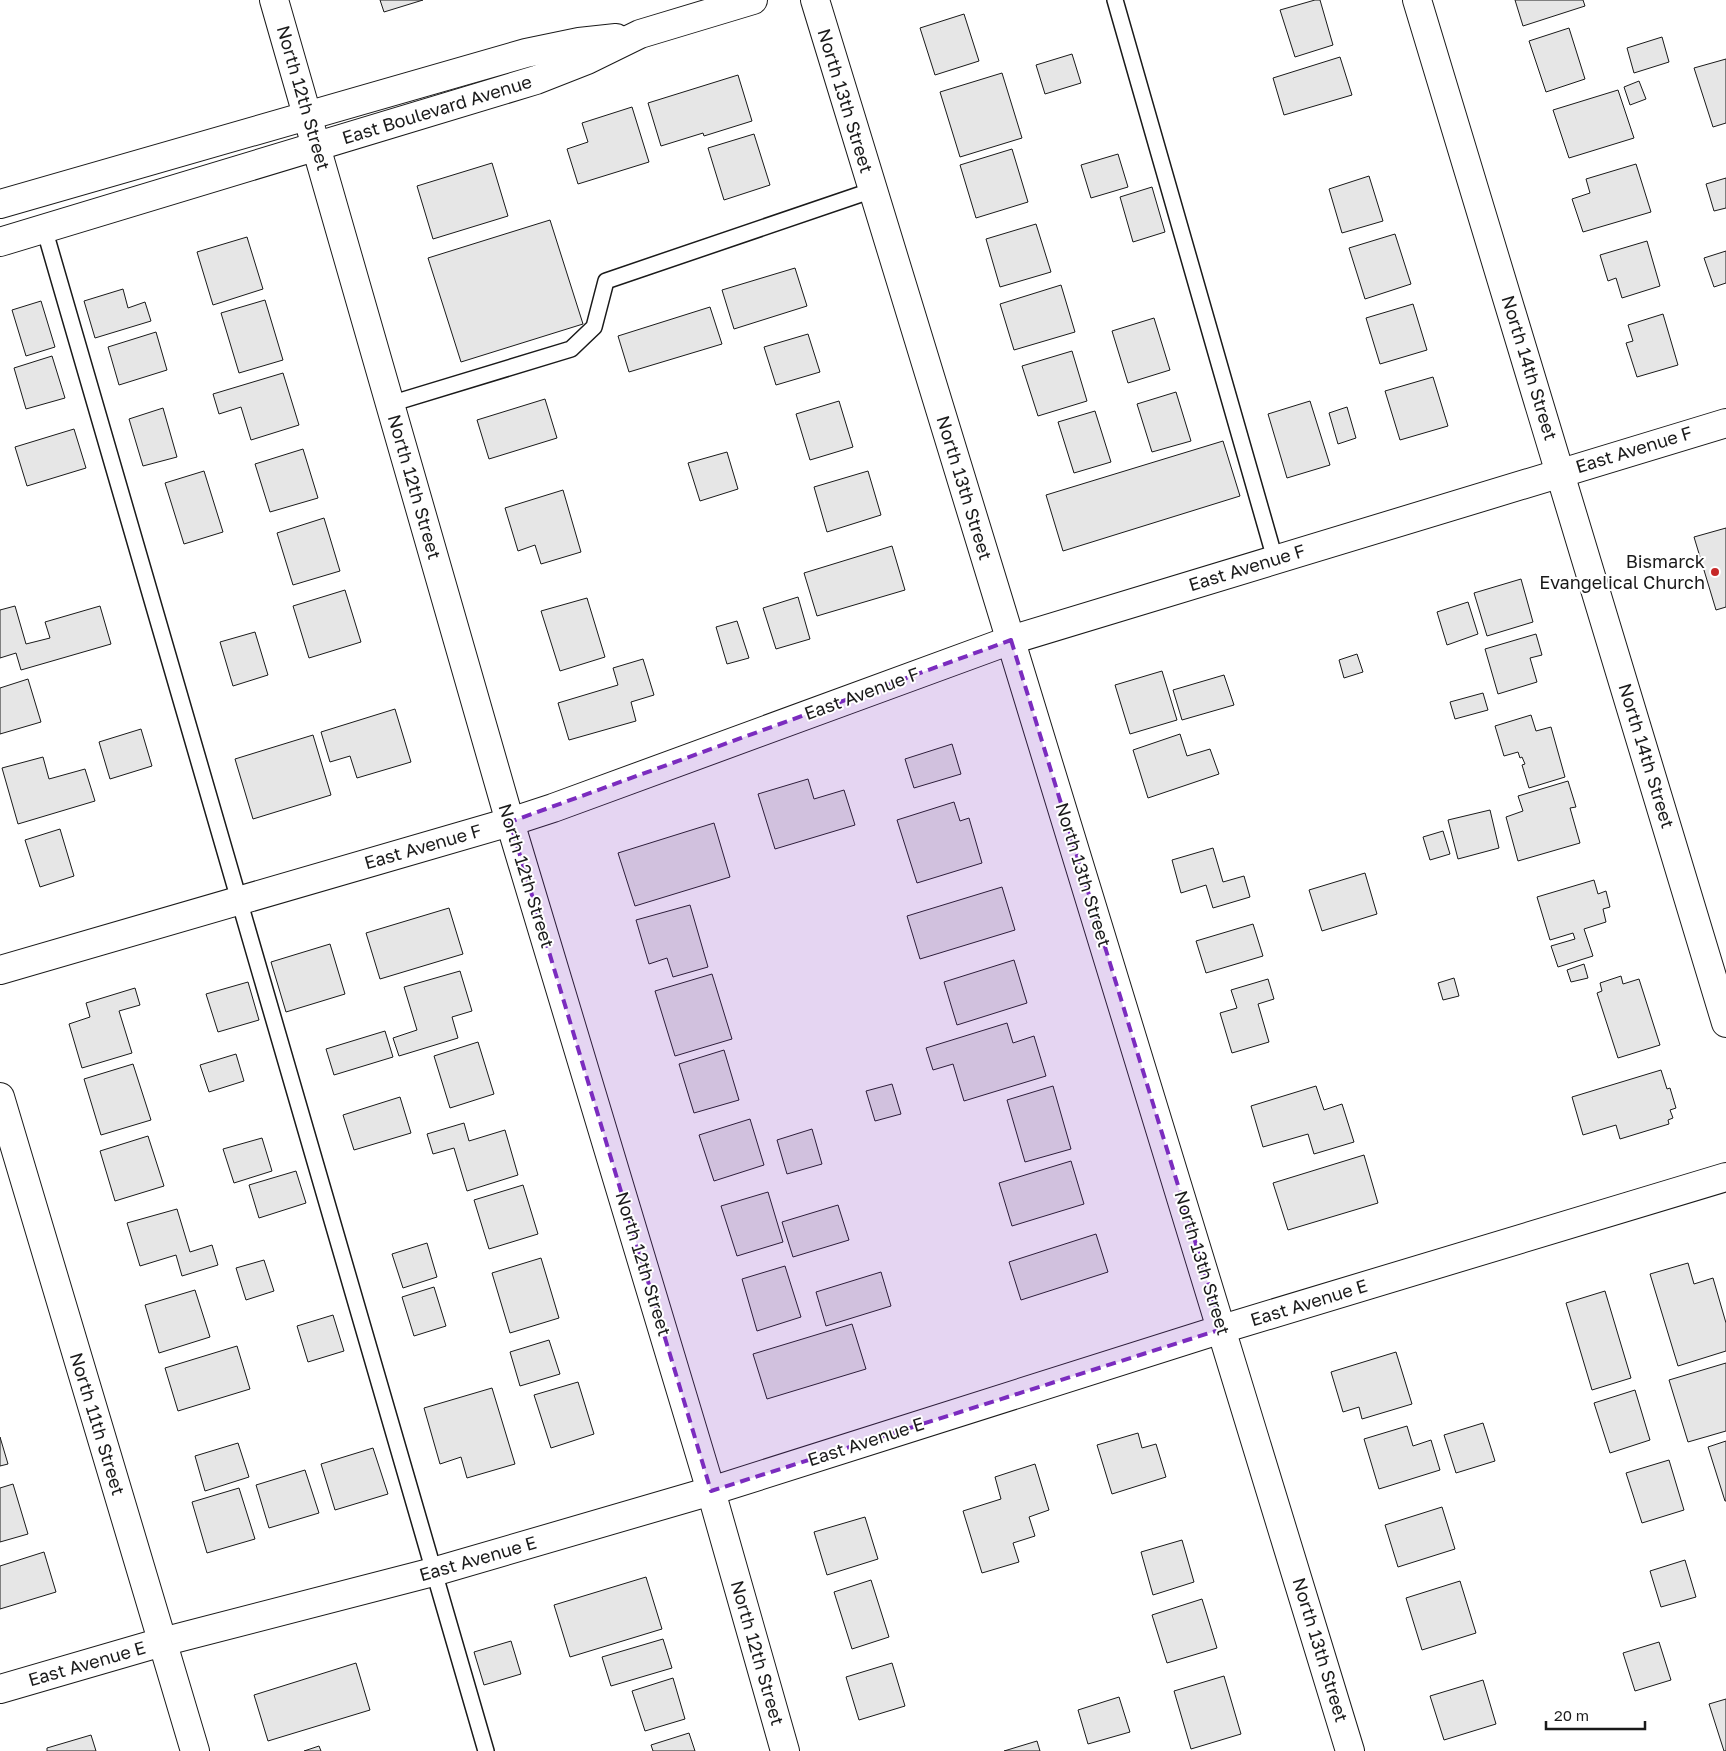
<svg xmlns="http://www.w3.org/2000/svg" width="1726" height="1751" viewBox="0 0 1726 1751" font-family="'Golos Text',sans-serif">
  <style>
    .building { fill: #e6e6e6; stroke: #1a1a1a }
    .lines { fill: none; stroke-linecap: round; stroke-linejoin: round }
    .lane-casing { stroke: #1a1a1a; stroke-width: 18 }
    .street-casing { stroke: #1a1a1a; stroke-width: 30 }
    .lane { stroke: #fff; stroke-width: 15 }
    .street { stroke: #fff; stroke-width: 28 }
    .marked { fill: #7b2cbf; fill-opacity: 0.2; stroke: #7b2cbf; stroke-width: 4; stroke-dasharray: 10 6; stroke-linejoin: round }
    .poi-dot { fill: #c62828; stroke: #fff; stroke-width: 2 }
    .labels { text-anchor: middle; stroke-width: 4; stroke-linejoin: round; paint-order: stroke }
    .street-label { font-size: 18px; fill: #1a1a1a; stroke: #fff }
    .poi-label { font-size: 18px; fill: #1a1a1a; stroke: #fff; text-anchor: end }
  </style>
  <rect width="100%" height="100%" fill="#fff"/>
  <!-- building -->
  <g class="building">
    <path d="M380,0H423L384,12Z"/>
    <path d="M1315,0H1320L1333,45L1295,57L1280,10Z"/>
    <path d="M1515,0H1583L1585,6L1523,26Z"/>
    <path d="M964,14L979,61L935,75L920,28Z"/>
    <path d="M1569,28L1585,79L1546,92L1529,41Z"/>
    <path d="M1662,37L1669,62L1634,73L1627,48Z"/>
    <path d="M1072,54L1081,83L1045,94L1036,65Z"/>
    <path d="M1340,57L1352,95L1284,115L1273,78Z"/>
    <path d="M1726,59V123L1713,127L1694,68Z"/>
    <path d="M1002,73L1022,138L960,157L940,92Z"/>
    <path d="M738,75L752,121L704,136L703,133L661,146L648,103Z"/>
    <path d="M1639,81L1646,99L1630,105L1624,87Z"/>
    <path d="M1618,90L1634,138L1569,158L1553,110Z"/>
    <path d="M632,107L649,162L578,184L567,149L588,142L582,123Z"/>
    <path d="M754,134L770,185L724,200L708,148Z"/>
    <path d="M1012,149L1028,202L976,218L960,165Z"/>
    <path d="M1118,154L1128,187L1091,198L1081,165Z"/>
    <path d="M492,163L508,216L433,239L417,186Z"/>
    <path d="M1636,164L1651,212L1583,232L1572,199L1590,193L1586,179Z"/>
    <path d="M1369,176L1383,221L1342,233L1329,189Z"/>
    <path d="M1726,178V208L1714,211L1706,184Z"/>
    <path d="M1152,187L1165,232L1133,242L1120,197Z"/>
    <path d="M550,220L583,324L461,362L428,258Z"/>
    <path d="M1036,224L1051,272L1000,287L986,239Z"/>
    <path d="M1395,234L1411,284L1365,299L1349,248Z"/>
    <path d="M247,237L263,289L213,305L197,252Z"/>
    <path d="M1647,241L1660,286L1622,298L1616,278L1608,281L1600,255Z"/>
    <path d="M1726,251V283L1714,287L1704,258Z"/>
    <path d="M795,268L807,306L734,329L722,290Z"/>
    <path d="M1061,285L1075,332L1014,350L1000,304Z"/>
    <path d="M123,289L128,308L145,302L151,321L95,338L84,301Z"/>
    <path d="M265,300L283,360L239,373L221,313Z"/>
    <path d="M41,301L55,347L26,356L12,310Z"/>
    <path d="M1413,304L1427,350L1380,364L1366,318Z"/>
    <path d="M710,307L722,344L629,372L618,336Z"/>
    <path d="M1663,314L1678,365L1637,377L1626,343L1633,341L1628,325Z"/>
    <path d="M1154,318L1170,370L1128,383L1112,331Z"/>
    <path d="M156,332L167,370L119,385L108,347Z"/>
    <path d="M808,334L820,372L776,385L764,347Z"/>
    <path d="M1072,351L1087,401L1038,416L1022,366Z"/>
    <path d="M52,356L65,398L26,409L14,368Z"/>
    <path d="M283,373L299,425L251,440L241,407L219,414L213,394Z"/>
    <path d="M1433,377L1448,426L1400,440L1385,391Z"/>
    <path d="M1176,392L1191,441L1152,452L1137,404Z"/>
    <path d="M545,399L557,438L489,459L477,420Z"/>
    <path d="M839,401L853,447L810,460L796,414Z"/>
    <path d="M1310,401L1330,465L1287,478L1268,414Z"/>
    <path d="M1347,407L1356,438L1338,444L1329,413Z"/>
    <path d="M163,408L177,457L143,466L129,419Z"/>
    <path d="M1095,411L1111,462L1074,473L1058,422Z"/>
    <path d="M74,429L86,468L27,486L15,447Z"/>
    <path d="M1223,441L1240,496L1063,551L1046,495Z"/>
    <path d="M303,449L318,498L270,512L255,464Z"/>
    <path d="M727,452L738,489L700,501L688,463Z"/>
    <path d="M204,471L223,532L184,544L165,483Z"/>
    <path d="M868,471L881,515L827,532L814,487Z"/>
    <path d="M563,490L581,552L541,564L535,545L518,551L505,508Z"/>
    <path d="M324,518L340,571L293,585L277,533Z"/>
    <path d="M1726,528V607L1716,610L1694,537Z"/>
    <path d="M892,546L905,590L817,616L804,573Z"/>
    <path d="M1521,579L1533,622L1487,636L1474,593Z"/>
    <path d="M345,590L361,642L309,658L293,606Z"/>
    <path d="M798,597L810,639L776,649L763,608Z"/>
    <path d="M587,598L605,657L560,671L541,611Z"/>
    <path d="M1468,602L1478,634L1447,645L1437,612Z"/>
    <path d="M15,606L26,644L50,638L45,622L100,606L111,644L21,670L16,653L0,658V610Z"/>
    <path d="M737,621L749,658L727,664L716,627Z"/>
    <path d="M255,632L268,675L233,686L220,642Z"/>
    <path d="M1536,634L1542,655L1530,658L1537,682L1498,694L1485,649Z"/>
    <path d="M1357,654L1363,672L1344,678L1339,660Z"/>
    <path d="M643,659L654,695L631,702L636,721L569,740L558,703L618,685L613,668Z"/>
    <path d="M1162,671L1177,720L1130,734L1115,685Z"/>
    <path d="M1224,675L1234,705L1182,720L1173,690Z"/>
    <path d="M28,679L41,722L0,734V688Z"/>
    <path d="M1483,693L1488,710L1455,719L1450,702Z"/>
    <path d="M395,709L411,762L357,778L350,756L330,762L321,732Z"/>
    <path d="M1531,715L1536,731L1551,727L1565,777L1529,788L1522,765L1525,764L1522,757L1520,758L1518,752L1504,756L1495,726Z"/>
    <path d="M141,729L152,766L110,779L99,742Z"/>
    <path d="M1180,734L1187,756L1210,749L1219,774L1148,798L1133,750Z"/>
    <path d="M313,735L331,795L253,819L235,759Z"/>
    <path d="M952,744L961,774L914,788L905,759Z"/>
    <path d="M43,757L49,779L85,769L95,801L18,824L2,768Z"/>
    <path d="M808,779L814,799L844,790L855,825L775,849L758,794Z"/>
    <path d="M1568,781L1576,807L1570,808L1580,843L1518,861L1506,817L1523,811L1518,796Z"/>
    <path d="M954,802L960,821L969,818L982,863L917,883L897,820Z"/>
    <path d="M1490,810L1499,848L1458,859L1448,820Z"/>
    <path d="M714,823L730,877L635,906L618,853Z"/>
    <path d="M60,829L74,876L40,887L25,840Z"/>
    <path d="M1443,831L1450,854L1430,860L1423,837Z"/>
    <path d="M1213,848L1223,882L1244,876L1250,897L1213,908L1206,885L1181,893L1172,860Z"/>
    <path d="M1365,873L1377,914L1322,931L1309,890Z"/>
    <path d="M1594,880L1598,894L1606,891L1610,907L1603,909L1606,922L1584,929L1593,956L1558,967L1551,946L1575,939L1573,933L1550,940L1537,897Z"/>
    <path d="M1002,887L1015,930L920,959L907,916Z"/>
    <path d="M690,905L708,967L673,977L667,958L649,964L636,920Z"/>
    <path d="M449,908L463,954L380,979L366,933Z"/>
    <path d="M1253,924L1263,956L1206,973L1196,941Z"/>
    <path d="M330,944L345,994L286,1012L271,962Z"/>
    <path d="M1014,960L1027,1003L957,1025L944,982Z"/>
    <path d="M1584,964L1588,978L1571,982L1567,970Z"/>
    <path d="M460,971L472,1011L452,1017L458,1038L399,1056L393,1038L417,1030L404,987Z"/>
    <path d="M712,974L732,1039L675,1056L655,991Z"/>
    <path d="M1621,976L1623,984L1639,979L1660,1045L1618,1058L1597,993L1602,991L1600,983Z"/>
    <path d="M1454,978L1459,996L1443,1000L1438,983Z"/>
    <path d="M1268,979L1274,999L1258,1004L1269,1042L1232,1053L1220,1013L1237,1008L1231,990Z"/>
    <path d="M248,982L259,1020L218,1032L206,994Z"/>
    <path d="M135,988L140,1005L119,1011L132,1053L82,1068L69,1024L90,1017L86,1003Z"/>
    <path d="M1007,1023L1013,1043L1034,1036L1046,1076L964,1101L953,1064L933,1070L926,1048Z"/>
    <path d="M385,1031L393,1057L334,1075L326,1049Z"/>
    <path d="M478,1042L494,1094L450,1108L434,1056Z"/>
    <path d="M724,1050L739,1100L694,1113L679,1064Z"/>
    <path d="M236,1054L244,1081L209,1092L200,1065Z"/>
    <path d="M133,1064L151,1120L101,1135L84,1079Z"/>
    <path d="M1661,1070L1667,1089L1670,1088L1676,1108L1670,1110L1673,1118L1668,1120L1669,1124L1620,1139L1616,1125L1583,1135L1572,1097Z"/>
    <path d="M892,1084L901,1114L875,1121L866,1091Z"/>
    <path d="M1053,1086L1071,1149L1025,1162L1007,1100Z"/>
    <path d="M1316,1086L1324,1110L1342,1104L1354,1142L1314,1154L1308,1134L1263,1147L1251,1106Z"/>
    <path d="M400,1097L411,1133L354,1150L343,1115Z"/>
    <path d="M750,1119L764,1165L714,1181L699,1135Z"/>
    <path d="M464,1123L469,1141L505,1130L518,1175L467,1191L454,1148L433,1154L427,1134Z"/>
    <path d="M812,1129L822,1164L787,1174L777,1140Z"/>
    <path d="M148,1136L164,1186L115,1201L100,1151Z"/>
    <path d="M262,1138L272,1171L234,1183L223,1149Z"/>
    <path d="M1364,1155L1378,1203L1288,1230L1273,1183Z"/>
    <path d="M1071,1161L1084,1204L1012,1226L999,1183Z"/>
    <path d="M296,1171L306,1203L259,1218L249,1185Z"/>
    <path d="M523,1185L538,1234L489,1249L474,1200Z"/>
    <path d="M768,1192L783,1242L737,1256L721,1206Z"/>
    <path d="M838,1205L849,1240L793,1257L782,1222Z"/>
    <path d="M177,1209L190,1252L212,1245L218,1265L182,1276L176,1255L140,1266L127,1223Z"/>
    <path d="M1096,1234L1108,1272L1021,1300L1009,1262Z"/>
    <path d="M427,1243L437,1277L403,1288L392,1254Z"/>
    <path d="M541,1258L559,1318L510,1333L492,1273Z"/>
    <path d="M264,1260L274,1291L246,1300L236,1268Z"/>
    <path d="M1688,1263L1694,1284L1713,1278L1726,1323V1351L1678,1366L1650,1274Z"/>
    <path d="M785,1266L801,1317L757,1331L742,1279Z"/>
    <path d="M881,1272L891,1306L826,1326L816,1292Z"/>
    <path d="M434,1287L446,1326L414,1336L402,1297Z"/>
    <path d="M195,1290L210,1337L159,1353L145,1305Z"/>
    <path d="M1605,1291L1631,1378L1592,1390L1566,1303Z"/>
    <path d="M333,1315L344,1351L308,1362L297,1326Z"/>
    <path d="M852,1324L866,1369L767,1399L753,1354Z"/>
    <path d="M549,1340L560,1374L520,1386L510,1352Z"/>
    <path d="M237,1346L250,1389L178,1411L165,1368Z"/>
    <path d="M1396,1352L1412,1404L1362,1419L1359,1407L1343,1412L1331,1372Z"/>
    <path d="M1726,1363V1431L1688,1442L1669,1380Z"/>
    <path d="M578,1382L594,1434L551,1448L534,1395Z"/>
    <path d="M492,1388L515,1464L467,1478L461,1457L440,1464L424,1408Z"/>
    <path d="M1635,1390L1650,1440L1610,1453L1594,1403Z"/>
    <path d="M1483,1423L1495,1461L1456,1473L1444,1435Z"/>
    <path d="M1407,1426L1413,1446L1431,1440L1440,1470L1379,1489L1364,1439Z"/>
    <path d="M1138,1433L1142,1448L1156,1444L1166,1477L1112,1494L1097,1445Z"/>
    <path d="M0,1437L8,1464L0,1466Z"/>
    <path d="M1726,1441V1501H1725L1708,1447Z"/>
    <path d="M238,1443L249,1477L205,1491L195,1456Z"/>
    <path d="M373,1448L388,1494L335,1510L321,1464Z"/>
    <path d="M1669,1460L1684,1510L1642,1523L1626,1473Z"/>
    <path d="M1035,1464L1049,1510L1029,1517L1035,1536L1013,1543L1019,1562L982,1573L963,1511L1001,1499L995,1477Z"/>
    <path d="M305,1470L319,1513L269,1528L256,1485Z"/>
    <path d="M13,1484L28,1534L0,1542V1488Z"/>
    <path d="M239,1488L255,1539L207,1553L192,1502Z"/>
    <path d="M1442,1507L1455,1549L1398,1567L1385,1525Z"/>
    <path d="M865,1517L878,1559L827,1575L814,1532Z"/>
    <path d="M1182,1540L1194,1582L1153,1595L1141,1552Z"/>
    <path d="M44,1552L56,1592L0,1609V1566Z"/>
    <path d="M1685,1560L1696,1597L1661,1607L1650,1571Z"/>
    <path d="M646,1577L662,1629L570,1657L554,1605Z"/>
    <path d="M871,1580L889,1637L852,1649L834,1592Z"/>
    <path d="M1460,1581L1476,1633L1422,1650L1406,1598Z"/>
    <path d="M1202,1599L1217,1648L1167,1663L1152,1615Z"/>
    <path d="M663,1639L672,1668L611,1686L602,1657Z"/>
    <path d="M511,1641L521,1674L484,1685L474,1652Z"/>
    <path d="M1659,1642L1671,1680L1635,1691L1623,1653Z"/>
    <path d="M356,1663L370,1710L268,1741L254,1695Z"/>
    <path d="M892,1663L905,1706L859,1720L846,1677Z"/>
    <path d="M1224,1676L1241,1734L1191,1749L1174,1691Z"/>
    <path d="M673,1678L685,1719L645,1731L632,1691Z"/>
    <path d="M1483,1680L1496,1724L1444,1740L1430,1696Z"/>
    <path d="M1119,1697L1130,1732L1088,1744L1078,1710Z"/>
    <path d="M1726,1699V1751H1724L1709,1704Z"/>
    <path d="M689,1733L695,1751H653L651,1745Z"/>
    <path d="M91,1735L96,1751H47V1748Z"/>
    <path d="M1037,1741L1040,1751H1004Z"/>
    <path d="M319,1746L321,1751H304Z"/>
  </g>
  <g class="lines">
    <defs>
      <g id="lane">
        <path d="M1115,0L1275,559"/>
        <path d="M44,228L486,1751"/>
        <path d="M390,404L571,349L594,327L606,281L873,190"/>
      </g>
      <g id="street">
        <path d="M274,0L510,822L711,1491L785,1751"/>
        <path d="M815,0L1350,1751"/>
        <path d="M1417,0L1726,1023"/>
        <path d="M0,204L526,53L579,42L616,38"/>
        <path d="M0,242L536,80L587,60L640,34L753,0"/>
        <path d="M0,970L510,822L553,808L1011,640L1726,423"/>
        <path d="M0,1097L195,1751"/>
        <path d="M0,1689L162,1642L433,1572L711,1491L1222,1329L1726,1177"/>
      </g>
    </defs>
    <!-- lane casing -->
    <use href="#lane" class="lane-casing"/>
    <!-- street casing -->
    <use href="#street" class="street-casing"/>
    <!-- lane -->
    <use href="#lane" class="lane"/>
    <!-- street -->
    <use href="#street" class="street"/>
  </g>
  <!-- marked area -->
  <path class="marked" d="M1011,640L1222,1329L711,1491L510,822Z"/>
  <!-- markers -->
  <circle class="poi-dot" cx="1715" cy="572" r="5"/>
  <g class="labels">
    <!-- street labels -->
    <g class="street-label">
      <text transform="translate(303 98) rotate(74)" y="6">North 12th Street</text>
      <text transform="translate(845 101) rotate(73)" y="6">North 13th Street</text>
      <text transform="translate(437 110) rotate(-17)" y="6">East Boulevard Avenue</text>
      <text transform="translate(1529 368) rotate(73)" y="6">North 14th Street</text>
      <text transform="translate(1634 450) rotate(-17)" y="6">East Avenue F</text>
      <text transform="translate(414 487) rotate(74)" y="6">North 12th Street</text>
      <text transform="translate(964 488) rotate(73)" y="6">North 13th Street</text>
      <text transform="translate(1247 568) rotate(-17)" y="6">East Avenue F</text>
      <text transform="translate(862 694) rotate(-20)" y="6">East Avenue F</text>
      <text transform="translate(1646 756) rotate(73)" y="6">North 14th Street</text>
      <text transform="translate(423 847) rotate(-16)" y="6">East Avenue F</text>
      <text transform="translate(1083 875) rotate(73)" y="6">North 13th Street</text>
      <text transform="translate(526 876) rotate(73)" y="6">North 12th Street</text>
      <text transform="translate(1202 1263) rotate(73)" y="6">North 13th Street</text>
      <text transform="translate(643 1264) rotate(73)" y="6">North 12th Street</text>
      <text transform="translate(1309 1303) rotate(-17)" y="6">East Avenue E</text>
      <text transform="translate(97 1424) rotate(73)" y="6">North 11th Street</text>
      <text transform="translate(866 1442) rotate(-18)" y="6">East Avenue E</text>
      <text transform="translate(478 1559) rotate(-16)" y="6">East Avenue E</text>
      <text transform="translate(1320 1650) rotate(73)" y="6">North 13th Street</text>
      <text transform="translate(757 1653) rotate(74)" y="6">North 12th Street</text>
      <text transform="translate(87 1664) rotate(-16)" y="6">East Avenue E</text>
    </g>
    <!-- poi labels -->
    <g class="poi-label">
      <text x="1705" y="568">Bismarck<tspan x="1705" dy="21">Evangelical Church</tspan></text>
    </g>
  </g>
  <!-- scale -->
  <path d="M1546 1721v8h99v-8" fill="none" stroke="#1a1a1a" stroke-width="2.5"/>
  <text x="1554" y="1721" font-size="15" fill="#1a1a1a" stroke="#ffffff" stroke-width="4" paint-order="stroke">20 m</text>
</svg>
